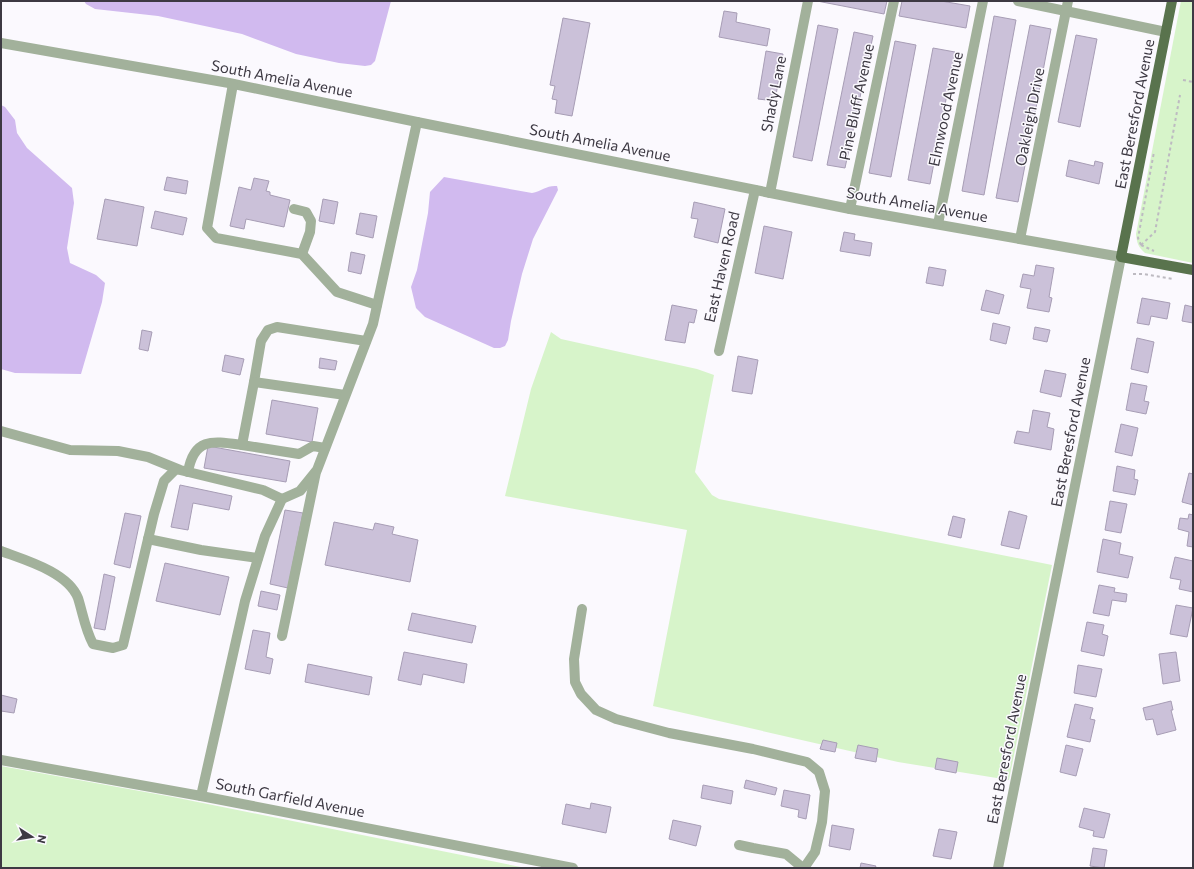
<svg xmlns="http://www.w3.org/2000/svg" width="1194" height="869" viewBox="0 0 1194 869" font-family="Commissioner,sans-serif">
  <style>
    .green { fill: #d7f4ca }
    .water { fill: #d1baef }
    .building { fill: #cbc1d9; stroke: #a79db5 }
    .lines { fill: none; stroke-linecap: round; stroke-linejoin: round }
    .path { stroke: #bdbac1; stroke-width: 2; stroke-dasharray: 3 3; stroke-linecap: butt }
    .minor { stroke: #a2b19b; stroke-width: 10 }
    .major { stroke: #59734d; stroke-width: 10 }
    .labels { text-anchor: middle; stroke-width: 3; stroke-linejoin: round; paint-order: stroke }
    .street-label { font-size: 15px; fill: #3d3943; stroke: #fbf9fe }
  </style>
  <rect width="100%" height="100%" fill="#fbf9fe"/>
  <!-- green -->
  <g class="green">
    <path d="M1181,1H1193V263L1145,253C1138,247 1137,243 1136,234Z"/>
    <path d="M551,332L561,339L697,369L714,375L695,472L712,495L719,499L1052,565L1009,780L898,762L653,706L687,530L505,496L531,389Z"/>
    <path d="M1,766L173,797L526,868H1Z"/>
  </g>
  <!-- water -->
  <g class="water">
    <path d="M84,1H391L375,61L371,65L365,66L339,63L296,54L242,34L158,16L95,9L86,4Z"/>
    <path d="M1,105L5,107L15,120L17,133L27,148L72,188L74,203L67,248L70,263L96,275L105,283L102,302L81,374L15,373L1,369Z"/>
    <path d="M444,177L532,193C542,191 547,185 557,186L558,190L533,239L522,274L511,321L508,340L505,346L500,348H494L425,317L416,308L411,287L417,270L428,213L430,192Z"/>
  </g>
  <!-- building -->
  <g class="building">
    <path d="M817,1H887L884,14Z"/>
    <path d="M902,1H941L970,6L966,28L899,16Z"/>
    <path d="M724,11L737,13L736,22L770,29L767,46L719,37Z"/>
    <path d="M994,16L1016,20L984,195L962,191Z"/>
    <path d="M563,18L590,23L572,116L555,113L557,100L552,99L555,86L550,85Z"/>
    <path d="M818,25L838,29L812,161L793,157Z"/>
    <path d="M1030,25L1051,29L1018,202L996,198Z"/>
    <path d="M854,32L873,36L845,168L827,165Z"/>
    <path d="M1076,35L1097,39L1080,127L1058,122Z"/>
    <path d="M895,41L916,45L891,177L869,173Z"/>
    <path d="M933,48L955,52L930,184L908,180Z"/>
    <path d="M766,51L783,54L775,101L758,99Z"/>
    <path d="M1069,160L1094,166L1095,161L1103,163L1099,184L1066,176Z"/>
    <path d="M167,177L188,181L186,194L164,190Z"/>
    <path d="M254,178L269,181L266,191L270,192V195L290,200L284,227L246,219L244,229L230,226L239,187L251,190Z"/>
    <path d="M105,199L144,207L137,246L97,239Z"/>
    <path d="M323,199L338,202L334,224L319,221Z"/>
    <path d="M694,202L725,209L718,243L694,237L698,219L691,218Z"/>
    <path d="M155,211L187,218L183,235L151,228Z"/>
    <path d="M360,213L377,216L373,238L356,234Z"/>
    <path d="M764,226L792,232L783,279L755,273Z"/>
    <path d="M844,232L855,234L854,240L872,243L870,256L840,251Z"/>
    <path d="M351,252L365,255L361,274L348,271Z"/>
    <path d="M1036,265L1054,268L1049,297L1052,298L1049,312L1027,308L1031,289L1020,287L1023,274L1034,276Z"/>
    <path d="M929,267L946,270L943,286L926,283Z"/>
    <path d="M986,290L1004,295L999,314L981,310Z"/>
    <path d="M1142,298L1170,303L1167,319L1151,316L1149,325L1137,323Z"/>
    <path d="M672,305L697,310L694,323L689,322L685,343L665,340Z"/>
    <path d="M1185,305L1193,307V323L1182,321Z"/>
    <path d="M993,323L1010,327L1006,344L990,340Z"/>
    <path d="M1035,327L1050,330L1047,342L1033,339Z"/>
    <path d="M142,330L152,332L148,351L139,349Z"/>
    <path d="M1137,338L1154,342L1148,373L1131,369Z"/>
    <path d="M225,355L244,359L240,375L222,371Z"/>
    <path d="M738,356L758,360L752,394L732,391Z"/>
    <path d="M320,358L337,361L335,370L319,368Z"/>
    <path d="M1045,370L1066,374L1061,397L1040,392Z"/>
    <path d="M1131,383L1147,386L1144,401L1149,402L1146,414L1126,410Z"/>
    <path d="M272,400L318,408L312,442L266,434Z"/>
    <path d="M1033,410L1050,413L1047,427L1054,429L1051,450L1014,443L1017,431L1029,433Z"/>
    <path d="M1121,424L1138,428L1132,456L1115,452Z"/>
    <path d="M208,446L290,461L286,482L204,468Z"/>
    <path d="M1117,466L1135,470L1134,479L1138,480L1135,495L1113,491Z"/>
    <path d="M1189,473L1193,474V505L1182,502Z"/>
    <path d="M180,485L232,496L229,510L193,503L188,530L171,527Z"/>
    <path d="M1110,501L1127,504L1121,533L1105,530Z"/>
    <path d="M285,510L303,513L288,588L270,584Z"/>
    <path d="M1009,511L1027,516L1019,549L1001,545Z"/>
    <path d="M125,513L141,516L130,568L114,564Z"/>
    <path d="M1189,514L1193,515V547L1187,546L1189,532L1178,529L1180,518L1188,519Z"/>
    <path d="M953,516L965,519L961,538L948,535Z"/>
    <path d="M334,522L373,530L375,523L394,527L392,534L418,540L410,582L325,565Z"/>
    <path d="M1103,539L1121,543L1119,554L1133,557L1128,578L1097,572Z"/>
    <path d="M1175,557L1193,561V592L1179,589L1181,580L1170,578Z"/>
    <path d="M165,563L229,577L220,615L156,601Z"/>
    <path d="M104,574L115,577L105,630L94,628Z"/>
    <path d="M1099,585L1115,588L1114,592L1127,594L1126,602L1112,600L1109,616L1093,613Z"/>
    <path d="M261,591L280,595L277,610L258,606Z"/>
    <path d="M1176,605L1193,608L1187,637L1170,634Z"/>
    <path d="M412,613L476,626L472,643L408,630Z"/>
    <path d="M1087,622L1104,625L1102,634L1108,636L1104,656L1081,651Z"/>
    <path d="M253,630L270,633L266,657L273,659L270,674L245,669Z"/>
    <path d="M404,652L467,664L464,683L423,674L421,685L398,680Z"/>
    <path d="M1176,652L1180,681L1163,684L1159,654Z"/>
    <path d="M308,664L372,677L369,695L305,682Z"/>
    <path d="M1078,665L1102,669L1096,697L1074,693Z"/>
    <path d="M1,695L17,699L14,713L1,711Z"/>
    <path d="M1171,701L1173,710H1171L1176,730L1157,735L1153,719L1146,720L1143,708Z"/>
    <path d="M1075,704L1093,708L1090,719L1095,720L1090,742L1067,737Z"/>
    <path d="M823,740L837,743L835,752L820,749Z"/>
    <path d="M858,745L878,749L876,762L855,758Z"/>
    <path d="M1066,745L1083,749L1076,776L1060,772Z"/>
    <path d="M937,758L958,762L956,773L935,769Z"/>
    <path d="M746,780L777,788L775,795L744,788Z"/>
    <path d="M703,785L733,791L731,804L701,798Z"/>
    <path d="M784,790L810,795L806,819L798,817L799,810L781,806Z"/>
    <path d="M591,803L611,807L606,833L562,824L566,804L590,809Z"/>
    <path d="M1084,808L1110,814L1104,838L1093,836L1094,831L1079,827Z"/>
    <path d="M673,820L701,826L696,846L669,839Z"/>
    <path d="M832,825L854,829L850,850L829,846Z"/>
    <path d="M939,829L957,832L951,859L933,856Z"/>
    <path d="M1093,848L1107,850L1104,868L1090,866Z"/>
    <path d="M861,863L876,866L875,868H860Z"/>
  </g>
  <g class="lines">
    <!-- path -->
    <g class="path">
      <path d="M1183,80L1193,82"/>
      <path d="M1141,245L1155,232L1180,95"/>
      <path d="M1141,245L1138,238L1154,152"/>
      <path d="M1141,245L1154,251"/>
      <path d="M1193,248V251"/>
      <path d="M1133,274H1144L1173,279"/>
    </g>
    <!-- minor -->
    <g class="minor">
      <path d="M1018,1L1166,32"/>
      <path d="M1,43L229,83L417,122L850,209L1121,257L998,868"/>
      <path d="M233,84L207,228L216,238L302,254L337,292L377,305"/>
      <path d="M770,193L808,1"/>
      <path d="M294,209L306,212L311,221L310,232L302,254"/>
      <path d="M850,209L894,1"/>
      <path d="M938,224L983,1"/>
      <path d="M1020,239L1068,1"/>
      <path d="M719,351L755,190"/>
      <path d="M345,395L254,382L261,341L268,330L277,327L366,341"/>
      <path d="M1,431L70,450L118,451L148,457L180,470L263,490L282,499"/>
      <path d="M242,445L299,454L313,446L325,448"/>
      <path d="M188,472C194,437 213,441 242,445L254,382"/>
      <path d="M148,539L201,550L258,558"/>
      <path d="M1,551C25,560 68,572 78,598C83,614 85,629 93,644L113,648L123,645L154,514L164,481L176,469"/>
      <path d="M582,609L574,659L575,682L581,694L596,710L616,719L669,733L753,749L807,762L819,772L825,791L822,822L815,852L804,868"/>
      <path d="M282,636L316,472"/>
      <path d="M1,760L201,796L573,868"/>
      <path d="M201,796L245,601L265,536L282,499L300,491L317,470L373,324L417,122"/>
      <path d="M739,845L753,848L786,854L803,868"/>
    </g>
    <!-- major -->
    <path class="major" d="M1172,1L1121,257L1193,270"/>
  </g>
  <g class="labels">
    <!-- street labels -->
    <g class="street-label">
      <text transform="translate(282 79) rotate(11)" y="5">South Amelia Avenue</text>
      <text transform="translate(774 94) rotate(-79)" y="5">Shady Lane</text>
      <text transform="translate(857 102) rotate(-78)" y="5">Pine Bluff Avenue</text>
      <text transform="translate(946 109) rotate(-78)" y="5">Elmwood Avenue</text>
      <text transform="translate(1135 114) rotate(-79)" y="5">East Beresford Avenue</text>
      <text transform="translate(1030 117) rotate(-79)" y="5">Oakleigh Drive</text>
      <text transform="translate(600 143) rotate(11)" y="5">South Amelia Avenue</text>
      <text transform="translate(917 205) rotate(10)" y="5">South Amelia Avenue</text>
      <text transform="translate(722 267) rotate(-77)" y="5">East Haven Road</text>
      <text transform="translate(1071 432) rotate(-79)" y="5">East Beresford Avenue</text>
      <text transform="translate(1007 749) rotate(-79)" y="5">East Beresford Avenue</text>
      <text transform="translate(290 798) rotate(11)" y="5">South Garfield Avenue</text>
    </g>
  </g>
  <!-- border -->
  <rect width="1194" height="869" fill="none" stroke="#3d3943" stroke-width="4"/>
  <!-- north arrow -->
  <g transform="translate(32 837) rotate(102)" stroke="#fbf9fe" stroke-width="3" paint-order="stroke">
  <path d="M0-3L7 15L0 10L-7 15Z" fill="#3d3943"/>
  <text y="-6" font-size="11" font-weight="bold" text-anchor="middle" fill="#3d3943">N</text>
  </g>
</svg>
